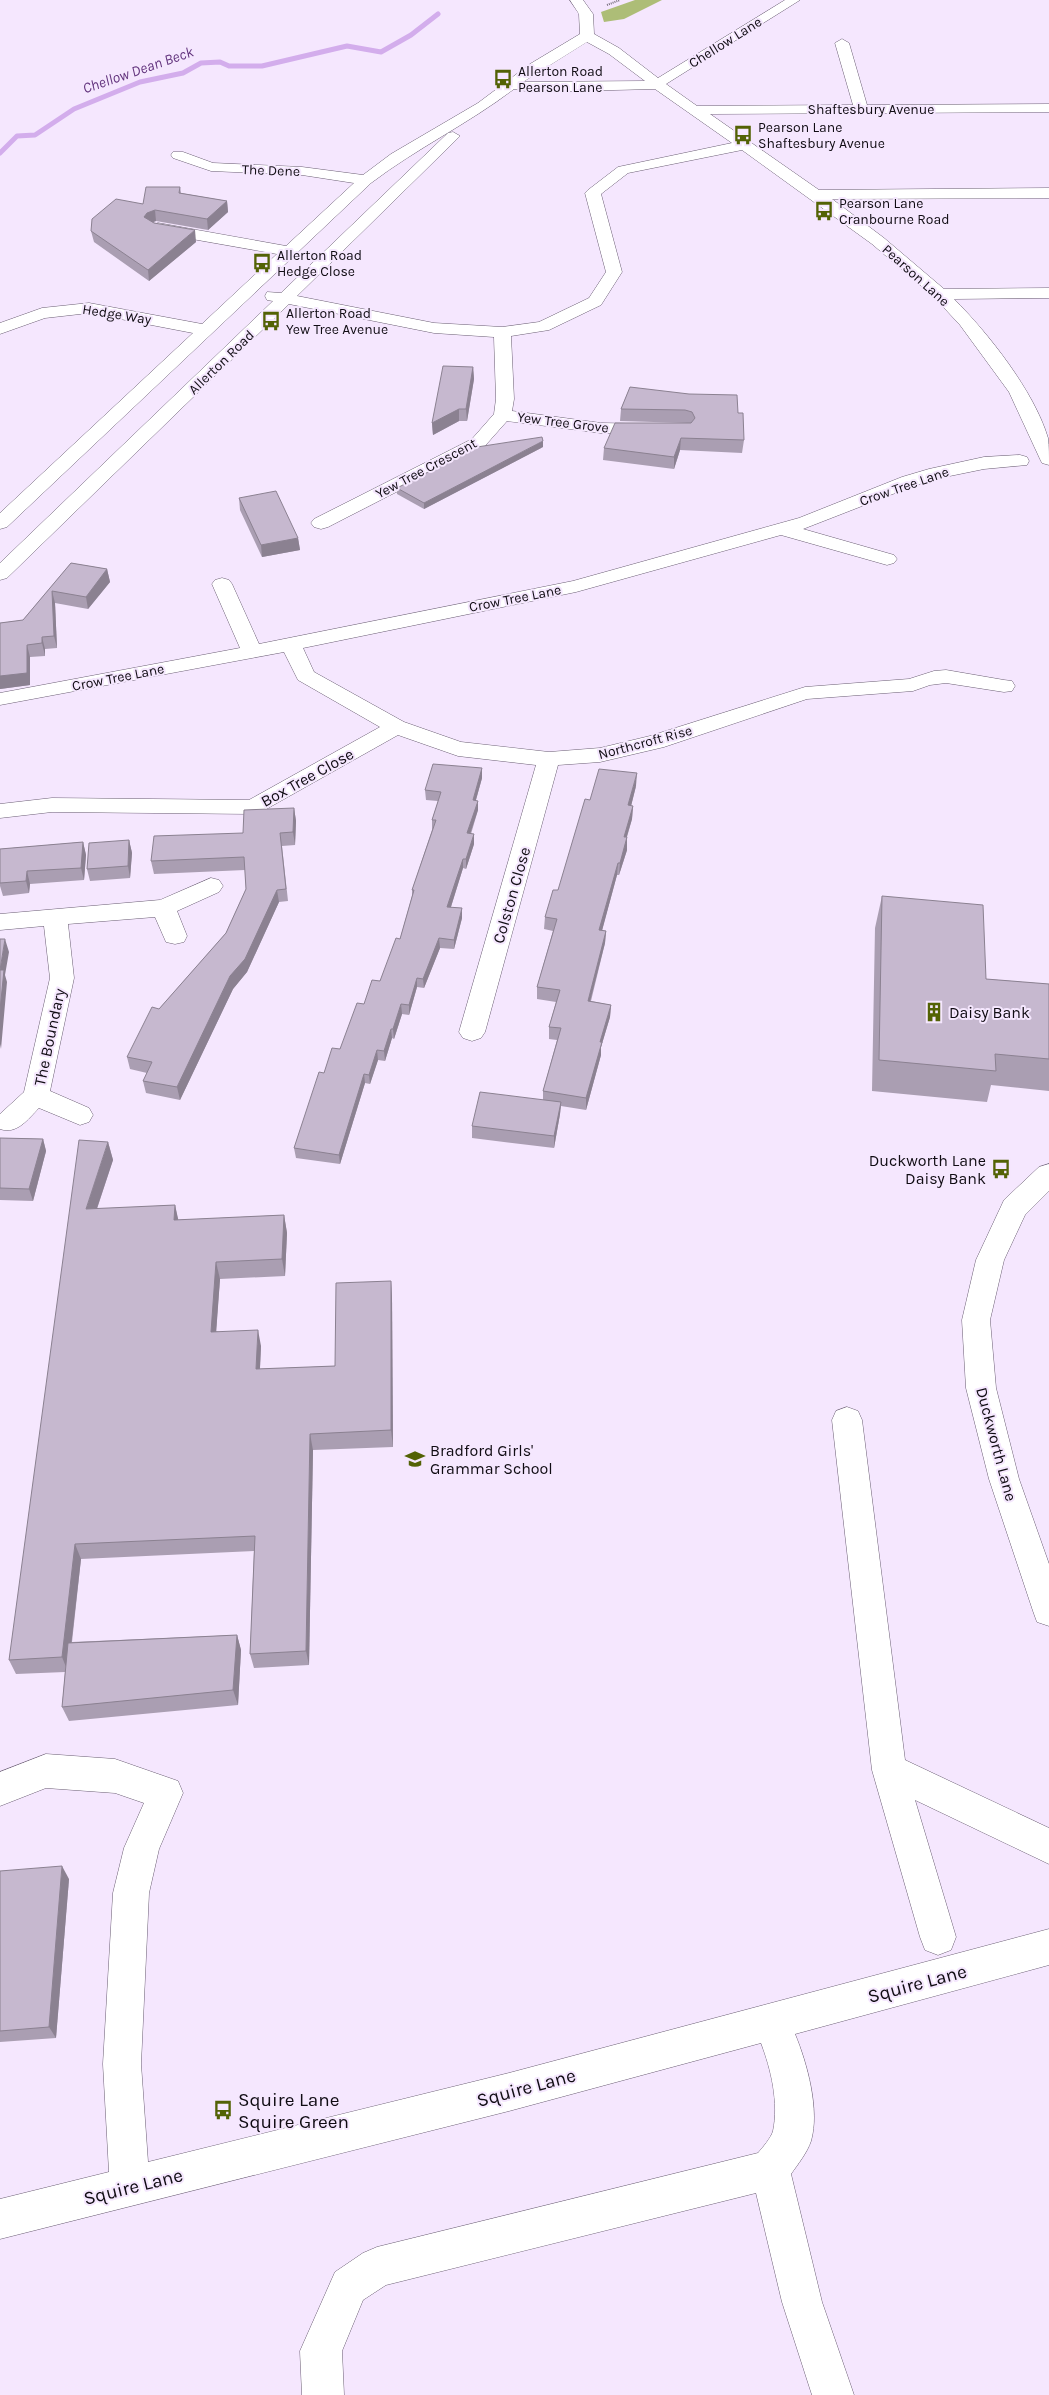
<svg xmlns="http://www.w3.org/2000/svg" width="1049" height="2395" viewBox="0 0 1049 2395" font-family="Karla,sans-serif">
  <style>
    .forest { fill: #adbd77 }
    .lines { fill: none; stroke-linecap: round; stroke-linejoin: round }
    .stream { stroke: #d3adec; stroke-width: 5 }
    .minor-casing { stroke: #6b5f74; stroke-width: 1 }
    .path { stroke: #79717f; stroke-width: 2; stroke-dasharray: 1 1; stroke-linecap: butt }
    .minor { fill: #fff; fill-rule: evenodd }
    .wall { fill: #aa9eb2 }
    .shaded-wall { fill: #8b8191 }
    .building { fill: #c6b8cf; stroke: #8b8191 }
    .labels { text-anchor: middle; stroke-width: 4; stroke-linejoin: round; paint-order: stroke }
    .far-street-label { font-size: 14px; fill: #100c13; stroke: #f5e7fe }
    .far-poi-label { font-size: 14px; fill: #100c13; stroke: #f5e7fe; text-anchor: start }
    .far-water-label { font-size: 15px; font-style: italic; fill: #62337d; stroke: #f5e7fe }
    .street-label { font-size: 16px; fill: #100c13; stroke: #f5e7fe }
    .poi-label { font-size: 16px; fill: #100c13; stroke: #f5e7fe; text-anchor: start }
    .near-street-label { font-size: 19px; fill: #100c13; stroke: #f5e7fe }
    .near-poi-label { font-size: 19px; fill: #100c13; stroke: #f5e7fe; text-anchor: start }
  </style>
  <rect width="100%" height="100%" fill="#f5e7fe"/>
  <!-- forest -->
  <path class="forest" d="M635,0H662L624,19L604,22L601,12Z"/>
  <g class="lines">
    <!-- stream -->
    <path class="stream" d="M0,153L17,136L35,135L74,109L140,82L183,73L201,63L220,62L229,66H262L347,46L381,52L411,35L438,14"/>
    <defs>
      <g id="minor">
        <path d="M570,0H583L593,14L594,34L619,48L658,78L785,0H800L666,84L697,106L853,105L835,43L842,39L849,43L867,105L1049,104V112L710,114L819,190L1049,188V198L832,199L884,238L944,289L1049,288V298L954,299C988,333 1034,391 1048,438C1049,446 1049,456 1049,465L1042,463L1040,459L1009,392L960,325L934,297L872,244L742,150L628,173L601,194L622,272L601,305L549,330L511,336L514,399L512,411L601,423L650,424L656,425L659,429L656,433H601L507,421L484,447L328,527L321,529L314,527L311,523L314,519L472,439L494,414L496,399L494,337L434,333L289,304L7,578L0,580V563L273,301L267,300L265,296L267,292L281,293L448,133L453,132L460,136L297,296L434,323L502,327L539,322L589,298L606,272L585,193L588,190L618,167L732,143L655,89L532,92L514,89C468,124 417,148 371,183L7,527L0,529V513L193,333L89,313L45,318L0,334V323L42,308L89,303L202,324L277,254L158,233L150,228L152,225L158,223L286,246L354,183L302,175L211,171L173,158L171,155L173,152H183L213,163L302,167L363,175L391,154L478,103L530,64L580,34L579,14ZM587,42L609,54L645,81L523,82Z"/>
        <path d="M1020,455L1027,457L1029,461L1027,465L984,469L940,478L916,485L803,529L894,555L897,559L894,563L887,565L880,563L781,535L576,592L303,648L314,672L404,722L461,742L549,752L600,748L650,736L805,687L909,679L934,671L946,670L1004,680L1012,681L1015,686L1012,691L1004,692L946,683L930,685L913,691L807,699L664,747L600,762L558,765L485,1032L481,1038L472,1041L463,1038L459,1032L536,765L458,756L398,735L261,812L253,814L52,812L0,818V804L52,798L249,800L380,727L298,680L284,652L0,705V693L240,648L212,584L215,580L222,578L229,580L232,584L259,644L573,581L799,518L902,477L929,469L984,457Z"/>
        <path d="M211,878L219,880L223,886L219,892L177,911L187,936L184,942L175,944L166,942L155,917L68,924L74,978L50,1091L89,1108L93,1115L89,1122L80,1125L39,1108C28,1119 17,1135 0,1129V1114L24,1092L50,978L44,926L0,930V914L160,900Z"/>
        <path d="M1049,1164V1191L1025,1215L1004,1260L990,1320L996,1388L1019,1479L1049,1564V1626L1037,1622L1033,1611L989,1479L966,1388L962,1320L976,1260L1004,1200L1039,1167Z"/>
        <path d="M847,1407L858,1411L862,1420L905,1760L1049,1828V1864L915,1800L956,1937L951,1950L938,1955L925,1950L920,1937L872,1770L832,1420L836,1411Z"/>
        <path d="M46,1754L115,1759L178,1781L183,1793L159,1849L149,1893L141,2064L148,2162L509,2073L1049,1929V1965L795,2034C807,2063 820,2110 811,2141C807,2153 798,2164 791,2174L822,2302L854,2395H812L782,2302L756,2193L386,2285L363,2300L342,2351L344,2395H302L300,2351L335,2272L363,2253L377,2247L758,2153C763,2147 771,2138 773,2131C779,2103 771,2069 761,2043L509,2111L0,2239V2199L109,2172L103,2064L113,1893L124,1848L144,1803L115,1793L46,1788L0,1806V1772Z"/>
      </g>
    </defs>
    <!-- minor casing -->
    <use href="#minor" class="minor-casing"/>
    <!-- path -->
    <path class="path" d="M607,5L620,0"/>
    <!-- minor -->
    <use href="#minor" class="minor"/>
  </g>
  <!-- wall -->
  <g class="wall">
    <path d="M180,187L181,193L227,201L228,212L208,230L156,221L153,222L196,242L149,281L94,242L91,231L143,204Z"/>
    <path d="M473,367L474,379L467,421H459L433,435L432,423Z"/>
    <path d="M630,387L738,413L744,440L742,453L680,450L674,469L603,460L604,448L687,423L620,421L621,409Z"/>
    <path d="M543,447L424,509L397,494V488Z"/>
    <path d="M239,498L298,538L300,550L262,557L240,510Z"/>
    <path d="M71,563L107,569L110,582L88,609L55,603L57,648L45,649V656L30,657V685L0,689V623L23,620Z"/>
    <path d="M482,768V778L476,800L478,810L471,834H474V844L466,869L463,868L451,907L462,918L454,949L440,948L424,988L417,987L409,1015L402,1014L394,1039L392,1038L385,1061L378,1060L370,1084L365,1083L340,1164L296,1158L294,1148L324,1073L340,1049L364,1004L380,981L400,939L412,896V890L432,830V820L438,801L426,800L425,790Z"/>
    <path d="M636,786L631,806H633L632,819L627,837V850L619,875H617L602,930L606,931L605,943L591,1001L611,1005L610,1017L601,1047V1055L586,1110L561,1106L560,1114L554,1148L472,1138V1126L543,1100V1091L557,1040L549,1039V1027L556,1002L537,999V987L553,931L544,929L545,917L558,890Z"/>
    <path d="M294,808L296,821L295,845L282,846L288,901L279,902L247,972L233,989L180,1100L146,1093L143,1081L147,1073L130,1069L127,1057L159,1009L226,933L246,889L245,870L154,874L151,861L243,833Z"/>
    <path d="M129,840L132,853L130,878L90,881L87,869Z"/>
    <path d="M83,842L86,855L84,880L30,884L29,893L3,896L0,886V849Z"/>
    <path d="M882,896L986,979L1049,984V1091L991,1085L987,1102L872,1091L875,928Z"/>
    <path d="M0,1138L43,1139L46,1151L33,1201L0,1200Z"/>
    <path d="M108,1142L113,1160L97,1209L175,1205L178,1220L284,1215L287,1233L285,1276L220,1279L216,1331L261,1346L260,1369L335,1366L391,1281L392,1298L393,1447L313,1450L309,1665L254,1668L250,1654L254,1551L81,1559L72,1642L237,1635L241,1650L238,1705L69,1721L62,1707L65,1672L16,1674L9,1660Z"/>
    <path d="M0,1871L69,1879L56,2038L0,2042Z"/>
  </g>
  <!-- shaded-wall -->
  <g class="shaded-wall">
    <path d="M227,201L228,212L208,230L207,219Z"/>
    <path d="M155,210L156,221L148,224L144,217L147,213Z"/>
    <path d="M195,230L196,242L149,281L148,270Z"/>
    <path d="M473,367L474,379L467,421L466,409Z"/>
    <path d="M459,409V421L433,435L432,423Z"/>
    <path d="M681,438L680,450L674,469V457Z"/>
    <path d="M543,441V447L424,509V503Z"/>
    <path d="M298,538L300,550L262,557L261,545Z"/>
    <path d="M107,569L110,582L88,609L86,597Z"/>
    <path d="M52,591L55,603L57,648L54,636Z"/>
    <path d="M42,637L45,649V656L42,643Z"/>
    <path d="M27,645L30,657V685L0,689V676Z"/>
    <path d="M482,768V778L473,810V800Z"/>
    <path d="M637,773L636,786L628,818V805Z"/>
    <path d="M478,801V810L467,843V833Z"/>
    <path d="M633,806L632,819L623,849L624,837Z"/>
    <path d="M294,808L296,821L295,845L293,832Z"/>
    <path d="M474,834V844L466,869V859Z"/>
    <path d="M627,837V850L619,875L620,863Z"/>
    <path d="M129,840L132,853L130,878L128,866Z"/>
    <path d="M83,842L86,855L84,880L81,868Z"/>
    <path d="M463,859V868L448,916L447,907Z"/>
    <path d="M618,863L617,875L599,942V930Z"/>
    <path d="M27,871L30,884L29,893L26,881Z"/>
    <path d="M277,890L279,902L247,972L233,989L180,1100L177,1087L230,976Z"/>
    <path d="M462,908V918L454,949V940Z"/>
    <path d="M606,931L605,943L587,1013L588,1001Z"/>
    <path d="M439,938L440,948L424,988L423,979Z"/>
    <path d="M5,939L9,952L5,975L7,982L1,1049L0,1044V970Z"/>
    <path d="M417,978V987L409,1015V1005Z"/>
    <path d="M401,1004L402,1014L394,1039L393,1029Z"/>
    <path d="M611,1005L610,1017L601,1047V1055L586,1110V1098L600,1042Z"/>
    <path d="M391,1029L392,1038L385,1061L384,1051Z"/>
    <path d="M377,1050L378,1060L370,1084L369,1075Z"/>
    <path d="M364,1074L365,1083L340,1164L339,1155Z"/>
    <path d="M561,1102L560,1114L554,1148V1136Z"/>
    <path d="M43,1139L46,1151L33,1201L29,1189Z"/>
    <path d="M108,1142L113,1160L91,1226L86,1209Z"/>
    <path d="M175,1205L179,1223L174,1220Z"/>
    <path d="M284,1215L287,1233L285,1276L282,1259Z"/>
    <path d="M216,1262L220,1279L215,1348L211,1332Z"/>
    <path d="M391,1281L392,1298L393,1447L391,1430Z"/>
    <path d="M258,1330L261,1346L259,1386L256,1369Z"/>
    <path d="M310,1434L313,1450L309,1665L306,1651Z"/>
    <path d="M75,1544L81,1559L68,1672L62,1657Z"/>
    <path d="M237,1635L241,1650L238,1705L233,1690Z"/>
    <path d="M62,1866L69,1879L56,2038L49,2027Z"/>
  </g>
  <!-- building -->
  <g class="building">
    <path d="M146,187H180L179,193L227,201L207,219L155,210L147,213L144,217L154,223L195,230L148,270L91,231L92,219L116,199L143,204Z"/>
    <path d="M443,366L473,367L466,409H459L432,423Z"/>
    <path d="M630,387L689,394L737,395L738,413H743L744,440L681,438L674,457L604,448L615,423H691L695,418L692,412L685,410L621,409Z"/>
    <path d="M542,437L543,441L424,503L397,488L477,447Z"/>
    <path d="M276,491L298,538L261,545L239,498Z"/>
    <path d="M71,563L107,569L86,597L52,591L54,636L42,637V643L27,645V673L0,676V623L23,620Z"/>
    <path d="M433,764L482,768L473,800L478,801L467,833L474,834L466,859H463L447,907L462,908L454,940L439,938L423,979L417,978L409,1005L401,1004L393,1029H391L384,1051L377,1050L369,1075L364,1074L339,1155L294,1148L319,1072L324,1073L332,1048L340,1049L357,1003L364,1004L372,980L380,981L396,938L400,939L414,890H412L436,820H432L441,792L425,790Z"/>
    <path d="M599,769L637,773L628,805L633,806L624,837H627L620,863H618L599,930L606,931L588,1001L611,1005L600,1042H602L586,1098L543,1091L561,1028L549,1027L560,990L537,987L557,919L545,917L553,890H558L585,799L590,800Z"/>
    <path d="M294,808L293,832L280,833L286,889L277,890L245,959L230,976L177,1087L143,1081L152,1062L127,1057L152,1007L159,1009L226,933L246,889L244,857L151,861L154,836L243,833L244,810Z"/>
    <path d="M129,840L128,866L87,869L89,843Z"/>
    <path d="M83,842L81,868L27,871L26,881L0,883V849Z"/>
    <path d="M882,896L983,905L986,979L1049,984V1059L995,1054L996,1071L879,1060Z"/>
    <path d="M0,939H5L0,970H4L0,1010Z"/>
    <path d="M480,1092L561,1102L554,1136L472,1126Z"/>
    <path d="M0,1138L43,1139L29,1189L0,1188Z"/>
    <path d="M79,1140L108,1142L86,1209L175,1205L174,1220L284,1215L282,1259L216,1262L211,1332L258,1330L256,1369L335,1366L336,1283L391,1281V1430L310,1434L306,1651L250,1654L255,1536L75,1544L62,1657L9,1660Z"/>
    <path d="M237,1635L233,1690L62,1707L68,1643Z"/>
    <path d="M62,1866L49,2027L0,2031V1871Z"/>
  </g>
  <!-- icons -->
  <defs>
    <symbol id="bus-bare" viewBox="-9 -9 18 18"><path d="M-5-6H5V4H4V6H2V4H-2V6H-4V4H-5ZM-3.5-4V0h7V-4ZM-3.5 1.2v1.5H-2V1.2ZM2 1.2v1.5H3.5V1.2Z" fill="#536205" stroke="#f5e7fe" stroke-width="2.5" paint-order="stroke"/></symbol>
    <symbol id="building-bare" viewBox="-9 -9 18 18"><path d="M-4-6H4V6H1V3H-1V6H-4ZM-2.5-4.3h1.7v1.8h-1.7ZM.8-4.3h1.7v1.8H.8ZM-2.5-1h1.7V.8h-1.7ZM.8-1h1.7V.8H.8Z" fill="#536205" stroke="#f5e7fe" stroke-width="2.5" paint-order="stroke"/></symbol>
    <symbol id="school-bare" viewBox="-9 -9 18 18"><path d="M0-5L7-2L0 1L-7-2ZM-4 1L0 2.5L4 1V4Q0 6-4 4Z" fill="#536205" stroke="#f5e7fe" stroke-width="2.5" paint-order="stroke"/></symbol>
  </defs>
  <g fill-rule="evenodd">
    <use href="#bus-bare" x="489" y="65" width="28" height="28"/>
    <use href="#bus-bare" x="729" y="121" width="28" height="28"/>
    <use href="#bus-bare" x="810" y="197" width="28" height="28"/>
    <use href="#bus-bare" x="248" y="249" width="28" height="28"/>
    <use href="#bus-bare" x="257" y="307" width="28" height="28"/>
    <use href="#building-bare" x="920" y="998" width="28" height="28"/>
    <use href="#bus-bare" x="987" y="1155" width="28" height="28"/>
    <use href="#school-bare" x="401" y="1445" width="28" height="28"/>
    <use href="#bus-bare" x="209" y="2096" width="28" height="28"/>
  </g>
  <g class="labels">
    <!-- far-street labels -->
    <g class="far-street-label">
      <text transform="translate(725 42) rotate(-32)" y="5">Chellow Lane</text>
      <text x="871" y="114">Shaftesbury Avenue</text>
      <text transform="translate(271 170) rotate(2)" y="5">The Dene</text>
      <text transform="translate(916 275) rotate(42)" y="5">Pearson Lane</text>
      <text transform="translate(117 314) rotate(9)" y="5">Hedge Way</text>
      <text transform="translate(221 362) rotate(-44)" y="5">Allerton Road</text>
      <text transform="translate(563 422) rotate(7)" y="5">Yew Tree Grove</text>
      <text transform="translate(426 468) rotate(-28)" y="5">Yew Tree Crescent</text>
      <text transform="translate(904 486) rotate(-19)" y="5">Crow Tree Lane</text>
      <text transform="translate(515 598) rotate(-11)" y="5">Crow Tree Lane</text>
      <text transform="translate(118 677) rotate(-11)" y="5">Crow Tree Lane</text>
      <text transform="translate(645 742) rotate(-15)" y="5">Northcroft Rise</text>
    </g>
    <!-- far-poi labels -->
    <g class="far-poi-label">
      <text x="518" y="76">Allerton Road<tspan x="518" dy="16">Pearson Lane</tspan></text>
      <text x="758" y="132">Pearson Lane<tspan x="758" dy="16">Shaftesbury Avenue</tspan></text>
      <text x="839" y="208">Pearson Lane<tspan x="839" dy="16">Cranbourne Road</tspan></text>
      <text x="277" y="260">Allerton Road<tspan x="277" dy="16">Hedge Close</tspan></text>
      <text x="286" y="318">Allerton Road<tspan x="286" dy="16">Yew Tree Avenue</tspan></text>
    </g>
    <!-- far-water labels -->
    <g class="far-water-label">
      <text transform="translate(138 70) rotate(-19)" y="5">Chellow Dean Beck</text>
    </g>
    <!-- street labels -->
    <g class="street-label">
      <text transform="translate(307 777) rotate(-29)" y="6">Box Tree Close</text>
      <text transform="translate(511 895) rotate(-74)" y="6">Colston Close</text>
      <text transform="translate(49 1037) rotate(-78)" y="6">The Boundary</text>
      <text transform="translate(997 1444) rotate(75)" y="6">Duckworth Lane</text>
    </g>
    <!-- poi labels -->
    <g class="poi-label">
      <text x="949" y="1018">Daisy Bank</text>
      <text x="986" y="1166" text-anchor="end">Duckworth Lane<tspan x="986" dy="18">Daisy Bank</tspan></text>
      <text x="430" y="1456">Bradford Girls'<tspan x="430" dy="18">Grammar School</tspan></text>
    </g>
    <!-- near-street labels -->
    <g class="near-street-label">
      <text transform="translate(917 1983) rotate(-15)" y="7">Squire Lane</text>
      <text transform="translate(526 2087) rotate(-15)" y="7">Squire Lane</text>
      <text transform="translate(133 2186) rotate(-14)" y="7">Squire Lane</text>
    </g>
    <!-- near-poi labels -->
    <g class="near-poi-label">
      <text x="238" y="2106">Squire Lane<tspan x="238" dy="22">Squire Green</tspan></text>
    </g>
  </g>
</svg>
